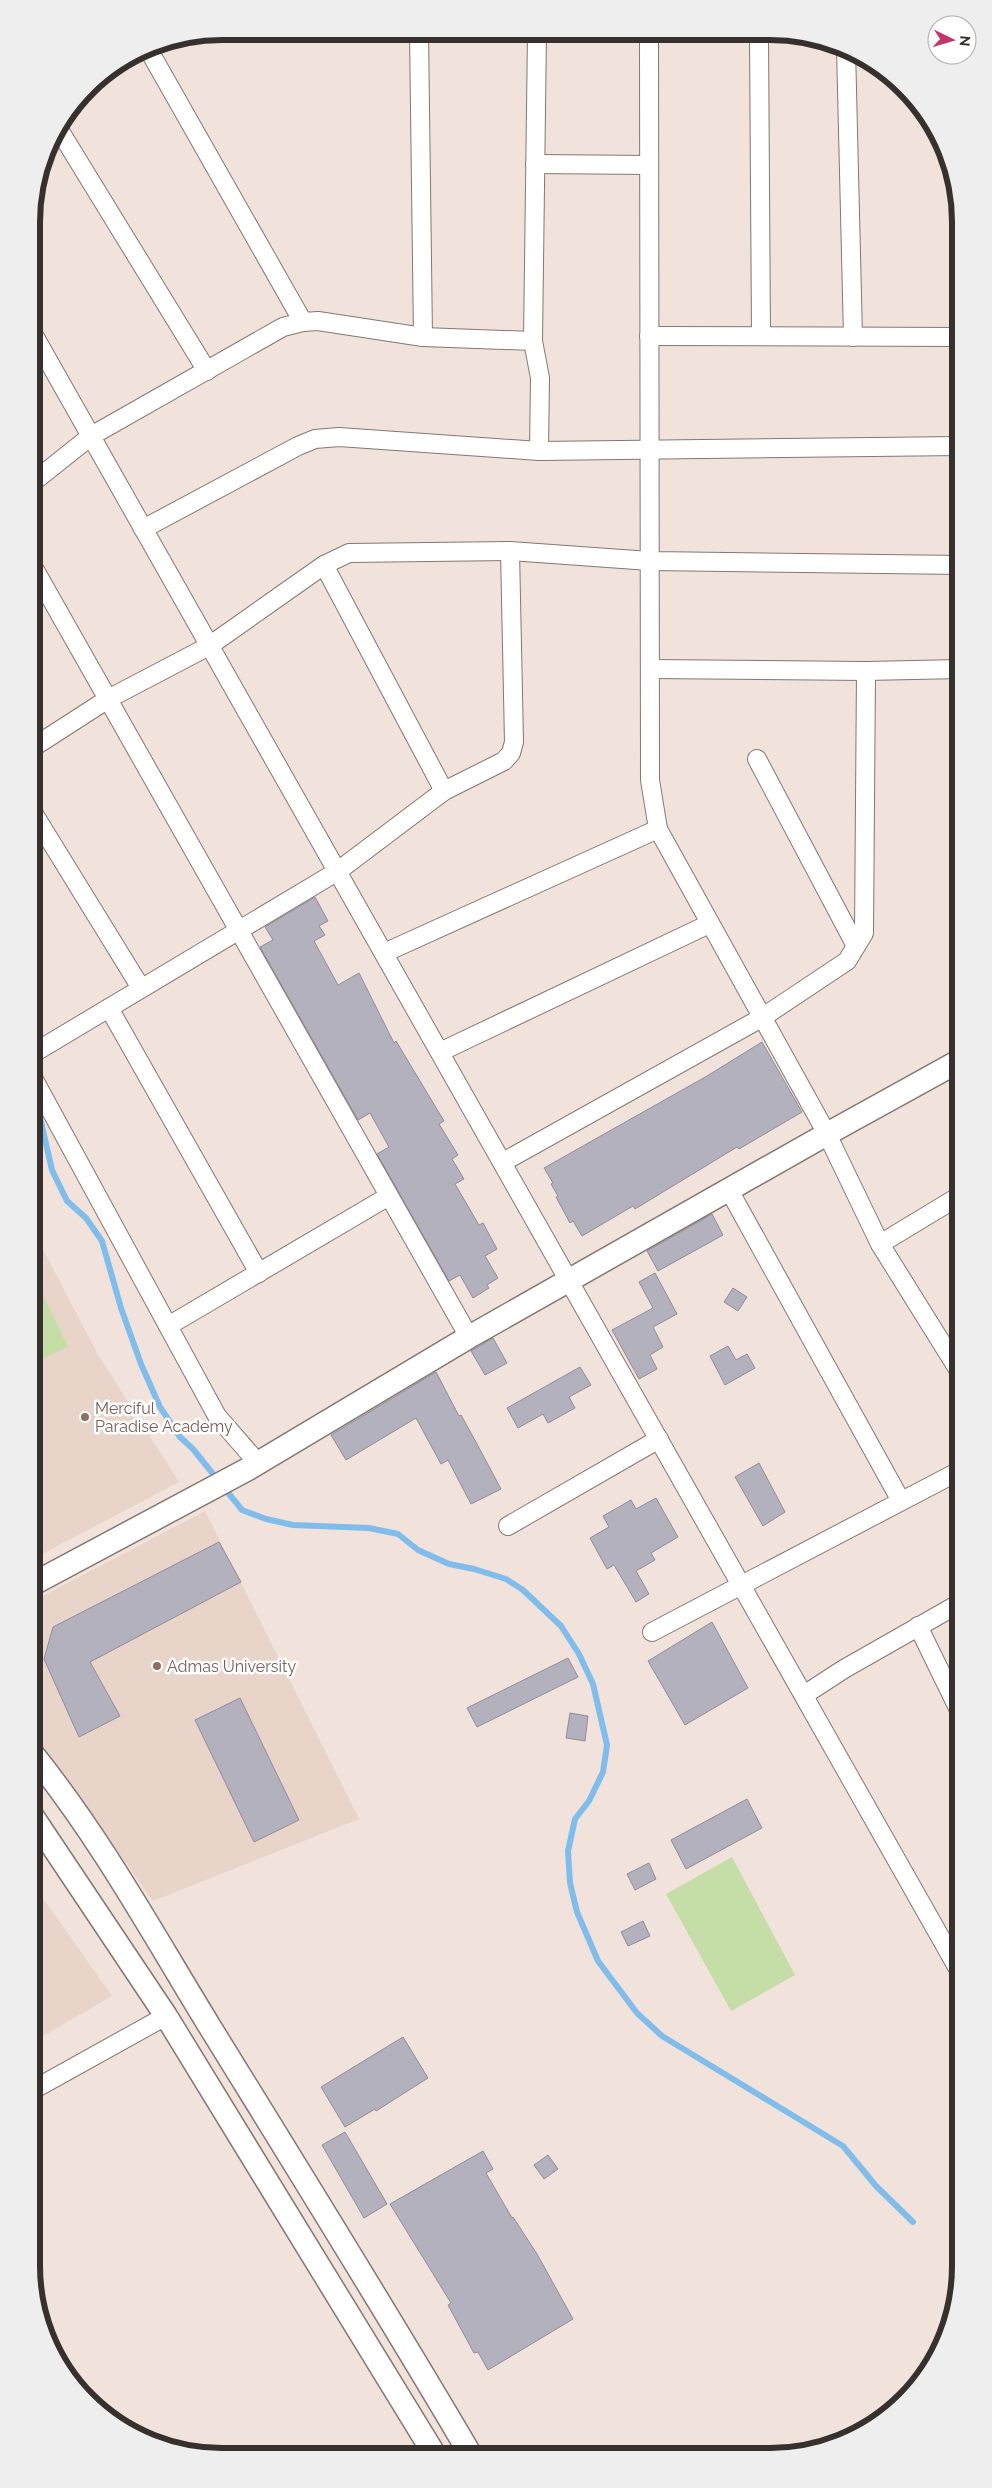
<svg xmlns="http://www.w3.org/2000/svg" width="992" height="2488" viewBox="0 0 992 2488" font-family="Raleway,sans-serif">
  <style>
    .built { fill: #e9d4ca }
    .green { fill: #c5dea8 }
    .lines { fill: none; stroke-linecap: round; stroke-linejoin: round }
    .stream { stroke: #81bdeb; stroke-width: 6 }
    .building { fill: #b4b1be; stroke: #908d99 }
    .minor-casing { stroke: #847771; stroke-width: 20 }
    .tertiary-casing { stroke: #847771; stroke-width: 25 }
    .minor { stroke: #fff; stroke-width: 18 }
    .tertiary { stroke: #fff; stroke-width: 22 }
    .education-dot { fill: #8d6e63; stroke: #fff; stroke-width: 2 }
    .labels { text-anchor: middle; stroke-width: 5; stroke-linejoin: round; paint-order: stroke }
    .education-label { font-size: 16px; fill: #785e54; stroke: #fff; text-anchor: start }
    .rim { fill: none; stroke: #36302e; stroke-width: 6 }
  </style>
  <rect width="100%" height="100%" fill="#f1e2dc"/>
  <!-- built -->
  <g class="built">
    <path d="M31,1226L97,1353L179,1482L31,1560Z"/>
    <path d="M205,1511L359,1819L153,1901L31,1731V1602Z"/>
    <path d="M31,1881L112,1996L31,2043Z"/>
  </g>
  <!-- green -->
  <g class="green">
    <path d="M31,1269L68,1347L31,1364Z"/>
    <path d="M732,1857L795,1975L731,2011L666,1894Z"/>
  </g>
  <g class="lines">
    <!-- stream -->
    <path class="stream" d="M31,1107L41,1122L52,1170L67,1201L86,1218L102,1241L121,1308L141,1364L160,1407L180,1437L193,1449L242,1510L266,1519L293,1525L369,1528L398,1534L418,1550L449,1564L474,1569L506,1579L523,1590L561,1626L579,1654L593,1684L607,1745L603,1772L589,1801L575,1819L568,1851L570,1883L577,1912L598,1961L637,2013L662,2036L843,2146L876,2186L913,2222"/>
  </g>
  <!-- building -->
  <g class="building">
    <path d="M315,897L328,921L319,926L325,935L314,941L338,985L359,973L394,1043L396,1041L444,1121L439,1124L458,1155L452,1159L464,1179L455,1184L479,1225L483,1223L497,1249L485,1256L498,1278L487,1285L489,1288L473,1298L460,1275L449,1281L377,1154L389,1147L370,1113L358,1120L260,947L273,940L265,927Z"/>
    <path d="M762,1042L802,1112L739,1149L737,1147L635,1209L633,1206L582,1236L573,1221L570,1223L556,1197L558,1196L551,1184L553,1183L544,1168L707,1076Z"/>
    <path d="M712,1214L723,1235L658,1271L647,1251Z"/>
    <path d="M655,1273L677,1314L653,1327L663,1347L650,1355L657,1369L639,1379L612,1330L653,1308L639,1282Z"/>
    <path d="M733,1288L747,1297L738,1311L724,1302Z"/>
    <path d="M493,1338L507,1363L485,1375L471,1351Z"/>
    <path d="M728,1346L736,1360L747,1354L755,1368L725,1385L710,1356Z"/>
    <path d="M580,1367L591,1385L569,1397L575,1408L548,1423L543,1414L518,1428L507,1408Z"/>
    <path d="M436,1372L459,1416L461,1415L477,1444L501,1489L471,1504L448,1460L441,1464L416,1418L346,1460L331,1435Z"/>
    <path d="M759,1463L785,1512L763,1526L735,1477Z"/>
    <path d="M656,1498L678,1537L651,1553L655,1560L636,1571L649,1594L636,1602L614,1565L607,1569L590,1538L609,1527L603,1516L631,1500L636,1509Z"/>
    <path d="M219,1542L241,1582L90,1662L120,1716L79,1737L44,1659L53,1627Z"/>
    <path d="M712,1622L748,1688L685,1725L648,1661Z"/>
    <path d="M568,1658L578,1677L477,1727L467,1708Z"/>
    <path d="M240,1698L299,1820L254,1842L195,1720Z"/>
    <path d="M570,1713L588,1716L585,1741L566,1738Z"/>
    <path d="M747,1799L762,1828L686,1869L671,1840Z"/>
    <path d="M649,1863L656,1879L635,1890L627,1874Z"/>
    <path d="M643,1921L650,1936L628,1946L621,1932Z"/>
    <path d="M403,2037L428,2078L376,2111L375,2109L345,2127L321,2087Z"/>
    <path d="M345,2132L387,2204L364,2218L322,2145Z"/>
    <path d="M483,2151L493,2169L486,2173L512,2218L513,2217L537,2254L573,2319L488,2370L478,2352L474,2353L448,2305L451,2303L390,2204Z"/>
    <path d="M548,2155L558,2169L544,2179L534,2165Z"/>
  </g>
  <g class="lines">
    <defs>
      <g id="minor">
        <path d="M419,32L423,337"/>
        <path d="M537,33L533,341L540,378L539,451"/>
        <path d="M649,34L650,780L658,829L827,1134L880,1244L961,1374"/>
        <path d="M759,35L761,336"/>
        <path d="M147,47L303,322"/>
        <path d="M846,48L853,337"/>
        <path d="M58,128L207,371"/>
        <path d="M535,164L649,165"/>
        <path d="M32,332L960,1972"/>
        <path d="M649,336L961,337"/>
        <path d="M32,483L91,436L283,327L303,322L318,321L423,337L533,341"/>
        <path d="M143,529L298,446L315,439L339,437L539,451L961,446"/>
        <path d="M32,565L469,1337"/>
        <path d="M324,565L444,791"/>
        <path d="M650,669L866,671L961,669"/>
        <path d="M32,748L108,699L209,646L324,565L349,553L510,551L650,561L961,565"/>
        <path d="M757,759L856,946"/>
        <path d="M32,811L141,988"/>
        <path d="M384,953L658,829"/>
        <path d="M109,1008L259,1273"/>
        <path d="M440,1052L709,924"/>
        <path d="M32,1054L338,871L444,791L504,761L511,753L514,742L510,551"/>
        <path d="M32,1076L217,1416L257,1462"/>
        <path d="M503,1162L763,1017L847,961L864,933L866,671"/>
        <path d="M729,1190L901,1501"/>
        <path d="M880,1244L961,1195"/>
        <path d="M168,1326L389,1196"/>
        <path d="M508,1526L659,1439"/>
        <path d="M918,1626L960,1712"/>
        <path d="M652,1632L961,1470"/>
        <path d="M804,1695L844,1669L960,1603"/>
        <path d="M31,2091L166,2016"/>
      </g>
      <g id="tertiary">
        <path d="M31,1585L248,1469L469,1337L827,1134L961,1060"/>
        <path d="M31,1752C100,1837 153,1934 210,2027C297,2168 385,2309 469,2452"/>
        <path d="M31,1814L166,2016L433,2452"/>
      </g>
    </defs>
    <!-- minor casing -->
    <use href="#minor" class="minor-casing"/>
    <!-- tertiary casing -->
    <use href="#tertiary" class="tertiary-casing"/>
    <!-- minor -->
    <use href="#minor" class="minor"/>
    <!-- tertiary -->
    <use href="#tertiary" class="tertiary"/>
  </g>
  <!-- markers -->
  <g class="education-dot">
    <circle cx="85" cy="1417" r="5"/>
    <circle cx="157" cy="1666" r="5"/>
  </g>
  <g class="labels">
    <!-- education labels -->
    <g class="education-label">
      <text x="95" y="1414">Merciful<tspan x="95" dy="18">Paradise Academy</tspan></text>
      <text x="167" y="1672">Admas University</text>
    </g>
  </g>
  <!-- crop -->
  <path d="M0 0H992V2488H0ZM222 40H770A182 182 0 0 1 952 222V2266A182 182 0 0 1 770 2448H222A182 182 0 0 1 40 2266V222A182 182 0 0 1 222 40Z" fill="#efeeee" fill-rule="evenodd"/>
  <path class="rim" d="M222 40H770A182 182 0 0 1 952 222V2266A182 182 0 0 1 770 2448H222A182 182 0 0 1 40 2266V222A182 182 0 0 1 222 40Z"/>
  <!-- north arrow -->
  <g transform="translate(952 40) rotate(95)"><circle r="24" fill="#ffffff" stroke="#afacab"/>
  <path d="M0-4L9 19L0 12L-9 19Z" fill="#c2366c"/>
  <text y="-8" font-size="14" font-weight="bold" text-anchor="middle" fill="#36302e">N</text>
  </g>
</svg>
